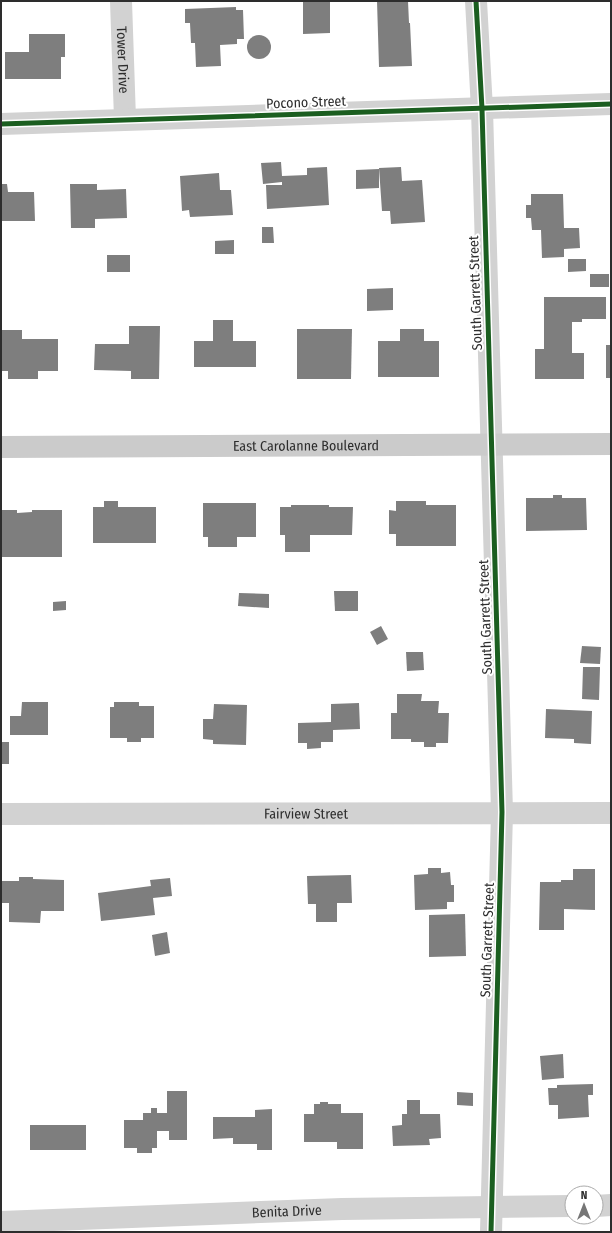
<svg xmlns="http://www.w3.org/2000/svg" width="612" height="1233" viewBox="0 0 612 1233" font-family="'Fira Sans Condensed',sans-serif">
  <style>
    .building { fill: #7e7e7e }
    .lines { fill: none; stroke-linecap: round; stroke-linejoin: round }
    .street { stroke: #d2d2d2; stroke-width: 22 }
    .secondary { stroke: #cbcbcb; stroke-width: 22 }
    .cycleway-casing { stroke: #fff; stroke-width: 8 }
    .cycleway { stroke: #1b5e20; stroke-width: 5 }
    .labels { text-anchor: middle; stroke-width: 4; stroke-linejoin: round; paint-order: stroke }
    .street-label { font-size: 14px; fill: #2d2d2d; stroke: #fff }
  </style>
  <rect width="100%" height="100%" fill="#fff"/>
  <!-- building -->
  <g class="building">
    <path d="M303,1H330V33L303,34Z"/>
    <path d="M377,1H408L409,23H410L412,66L379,67Z"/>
    <path d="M236,7V10H243L244,39H237V44L220,45L221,66L196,67L195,43H191L190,23H185V9Z"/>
    <path d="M29,34H65V57H61V79H5V52H29Z"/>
    <circle cx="259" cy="47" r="12"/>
    <path d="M281,162L282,176L307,175V168L327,167L329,205L267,209L266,185H282V182L263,184L261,163Z"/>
    <path d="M401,167L402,181L422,180L425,222L391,224L390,211H382L379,168Z"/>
    <path d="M379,169V188L356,189V170Z"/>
    <path d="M219,173L220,190H231L233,215L190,217L189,210L182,211L180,176Z"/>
    <path d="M1,184H7L8,192H34L35,221H1Z"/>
    <path d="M70,184H97V190L126,189L127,218L95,219V228H71Z"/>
    <path d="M531,194H563L564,228H579L580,248L564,249V257L542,258L541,230H532L531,218H526V205H531Z"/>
    <path d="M262,227H273L274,243H262Z"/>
    <path d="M234,240V254H215V241Z"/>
    <rect x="107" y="255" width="23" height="17"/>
    <path d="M568,259H586V271L568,272Z"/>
    <rect x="590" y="274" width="19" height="13"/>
    <path d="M393,288V310L367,311V289Z"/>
    <path d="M544,297H606V319H582V322H572V353H584V379H535V349H544Z"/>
    <path d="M213,320H233V341H256V367H194V341H213Z"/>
    <path d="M129,326H160L159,379H131V371L94,370L95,344H129Z"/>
    <path d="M297,329H352L351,379H297Z"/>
    <path d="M400,329H424V341H439V377H378V341H400Z"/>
    <path d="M1,330H22V339H58V371H38V379H8V371H1Z"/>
    <rect x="606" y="345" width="5" height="33"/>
    <path d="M553,495H562V498H586L587,530L526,531V498H553Z"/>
    <path d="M104,501H118V507H156V543H93V507H104Z"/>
    <path d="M396,501H426V505H456V546H396V534H389V510L396,511Z"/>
    <path d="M203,503H256V537H237V547H208V537H203Z"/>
    <path d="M291,505H329V507H353L352,535H310V552H285V535H280V507H291Z"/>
    <path d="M1,510H17V513L32,512V510H62V557H1Z"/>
    <path d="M334,591H358V611H335Z"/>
    <path d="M239,593L269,594V608L238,606Z"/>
    <path d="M66,601V610L53,611V602Z"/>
    <path d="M381,626L388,639L377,645L370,632Z"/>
    <path d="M582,646L601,647L600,664L580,663Z"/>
    <path d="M406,652H423L424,670L407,671Z"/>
    <path d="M583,667H600L599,700L582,699Z"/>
    <path d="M397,694H422L421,701H439L438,713H449L448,743H436V747H424V742H411V739H391V713H397Z"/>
    <path d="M22,702H48V735H10V716H21Z"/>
    <path d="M114,702H139V706H154V738H141V742H127V738H110V707H114Z"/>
    <path d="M359,703L360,729L333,730V742H321V748L307,749V743H298V723L331,722V704Z"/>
    <path d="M214,704L247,705L246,745L213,744V740L203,739V719H213Z"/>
    <path d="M546,709L592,711L591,744L574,743V739L545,738Z"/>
    <rect x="1" y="742" width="8" height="22"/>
    <path d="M428,868H441V873L450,872L451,885H454V902H447V909L415,910L414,875L428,874Z"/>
    <path d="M573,869H595V910L564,909V930H539L540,882H561V880H573Z"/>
    <path d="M351,875L352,903H337V922H316V904H308L307,876Z"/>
    <path d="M19,877H33V879L64,880V911H41L40,923L9,922V903H1V881H19Z"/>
    <path d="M170,878L172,896L153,898L155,915L101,921L98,893L151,886L150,880Z"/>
    <path d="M465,914L466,956L429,957V915Z"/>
    <path d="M167,932L170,953L155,956L152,935Z"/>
    <path d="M563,1054L564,1078L542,1080L540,1056Z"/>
    <path d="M593,1084V1095H588L589,1117L558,1119V1105H549L548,1088H557V1085Z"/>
    <path d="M167,1091H187V1140H169V1131H157V1148H152V1153H137V1148H124V1120H143V1113H151V1108H157V1113H167Z"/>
    <path d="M457,1092L473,1093V1106L457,1105Z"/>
    <path d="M407,1100H420V1114H440L441,1138L429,1139L430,1145L393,1146L392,1126L402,1125V1114H407Z"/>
    <path d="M320,1102H328V1104H341V1113H363V1149H337V1142H304V1114H314V1104H320Z"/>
    <path d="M272,1109V1150H257V1144H233V1138L213,1139V1117H255V1110Z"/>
    <rect x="30" y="1125" width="56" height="25"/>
  </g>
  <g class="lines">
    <!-- street -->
    <g class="street">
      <path id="s1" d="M121,1L125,119"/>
      <path d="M476,1L482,109L502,812L491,1232"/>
      <path d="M1,124L611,104"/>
      <path id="s2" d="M1,814L611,813"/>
      <path d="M596,1206L611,1205"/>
      <path id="s3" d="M1,1222L342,1209L572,1206"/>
    </g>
    <!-- secondary -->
    <path class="secondary" id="s4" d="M1,447L611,444"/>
    <defs>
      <g id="cycleway">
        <path d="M476,1L482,109L502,812L491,1232"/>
        <path d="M1,124L611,104"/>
      </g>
    </defs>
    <!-- cycleway casing -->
    <use href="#cycleway" class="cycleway-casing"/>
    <!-- cycleway -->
    <use href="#cycleway" class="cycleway"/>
  </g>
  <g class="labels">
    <!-- street labels -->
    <g class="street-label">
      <text dy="5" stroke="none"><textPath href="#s1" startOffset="59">Tower Drive</textPath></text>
      <text transform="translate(306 102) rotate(-2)" y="5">Pocono Street</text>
      <text transform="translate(475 293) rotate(-92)" y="5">South Garrett Street</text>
      <text dy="5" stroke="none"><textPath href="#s4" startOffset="305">East Carolanne Boulevard</textPath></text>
      <text transform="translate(485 617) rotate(-92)" y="5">South Garrett Street</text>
      <text dy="5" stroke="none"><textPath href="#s2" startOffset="305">Fairview Street</textPath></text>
      <text transform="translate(487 940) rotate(-88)" y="5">South Garrett Street</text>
      <text dy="5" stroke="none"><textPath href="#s3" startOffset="286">Benita Drive</textPath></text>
    </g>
  </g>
  <!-- border -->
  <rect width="612" height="1233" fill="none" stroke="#2d2d2d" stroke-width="4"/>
  <!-- north arrow -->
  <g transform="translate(584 1205)"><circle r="19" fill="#ffffff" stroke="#ababab"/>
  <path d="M0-3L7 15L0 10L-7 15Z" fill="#767676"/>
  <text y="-6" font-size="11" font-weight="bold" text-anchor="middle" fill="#2d2d2d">N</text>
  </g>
</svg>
